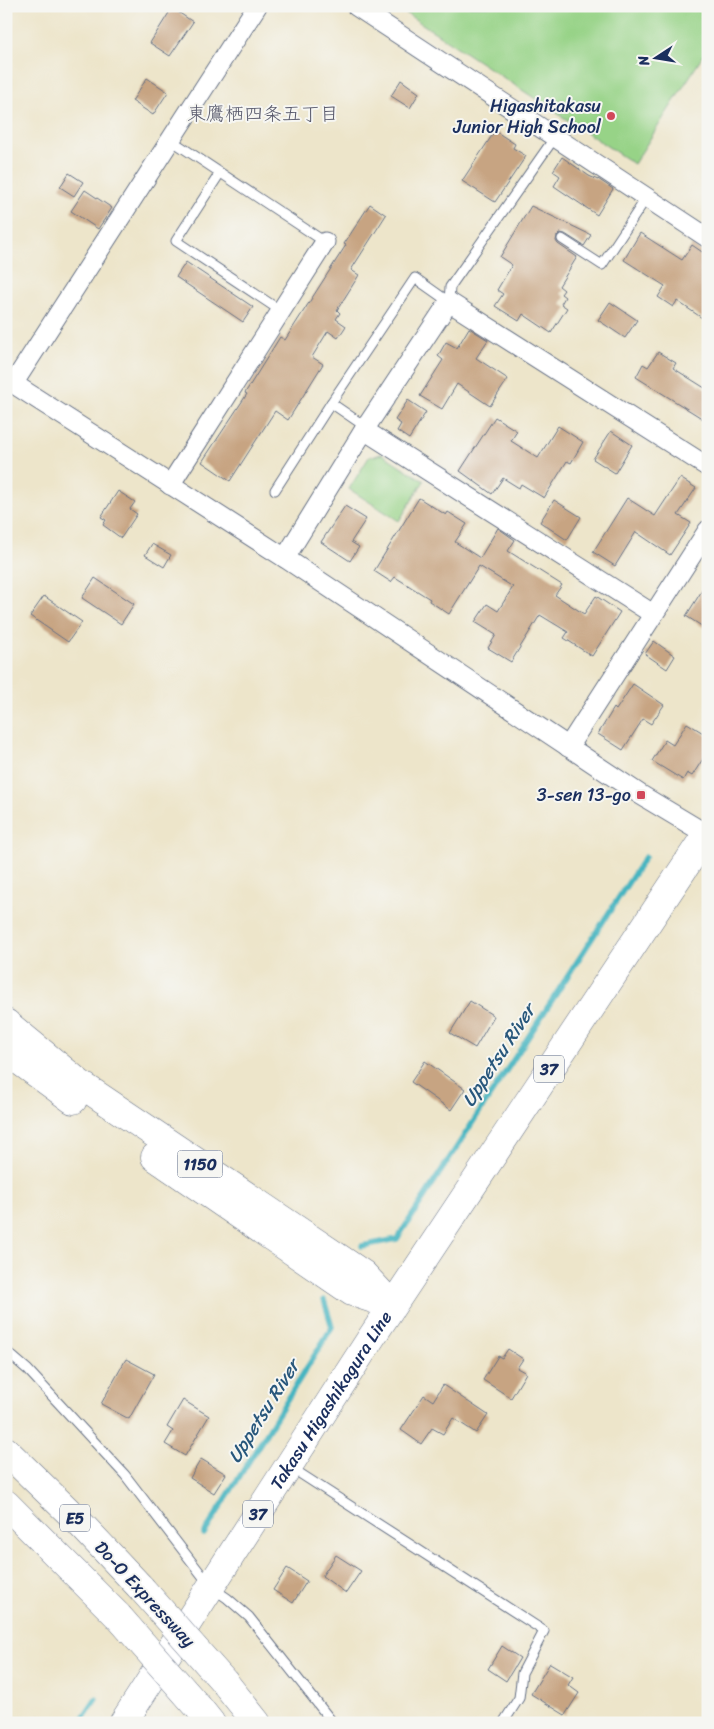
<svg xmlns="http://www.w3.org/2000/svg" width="714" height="1729" viewBox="0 0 714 1729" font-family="Sriracha,'Klee One',sans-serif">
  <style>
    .green { fill: #97d387; stroke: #598172 }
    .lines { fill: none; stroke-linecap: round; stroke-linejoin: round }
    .stream { stroke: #47b5c1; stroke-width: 5.5 }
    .building { fill: #c7a482 }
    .lane-casing { stroke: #646f84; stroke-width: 11 }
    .street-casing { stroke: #646f84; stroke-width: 21 }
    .primary-casing { stroke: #646f84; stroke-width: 29 }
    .highway-casing { stroke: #646f84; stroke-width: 29 }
    .lane { stroke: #fff; stroke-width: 9 }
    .street { stroke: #fff; stroke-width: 19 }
    .primary { stroke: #fff; stroke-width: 28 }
    .highway { stroke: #fff; stroke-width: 28 }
    .highway-bridge-casing { stroke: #646f84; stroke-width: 29; stroke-linecap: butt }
    .highway-bridge { stroke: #fff; stroke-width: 28 }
    .poi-dot { fill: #d1495b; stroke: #f6f6f2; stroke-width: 2 }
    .labels { text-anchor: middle; stroke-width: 4; stroke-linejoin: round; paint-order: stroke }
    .shield { fill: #f6f6f2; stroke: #5d6b8a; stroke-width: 1 }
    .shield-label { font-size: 16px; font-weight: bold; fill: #1b2f5e }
    .poi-label { font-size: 18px; fill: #1b2f5e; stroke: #f6f6f2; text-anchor: end }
    .street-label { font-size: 18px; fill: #1b2f5e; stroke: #f6f6f2 }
    .neighbourhood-label { font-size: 19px; fill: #57586b; stroke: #f6f6f2 }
    .water-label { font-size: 19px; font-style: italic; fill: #28577c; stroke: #f6f6f2 }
  </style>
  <rect width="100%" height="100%" fill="#f6f6f2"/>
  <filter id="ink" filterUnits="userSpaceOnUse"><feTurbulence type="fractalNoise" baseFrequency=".02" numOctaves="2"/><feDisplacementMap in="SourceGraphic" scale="10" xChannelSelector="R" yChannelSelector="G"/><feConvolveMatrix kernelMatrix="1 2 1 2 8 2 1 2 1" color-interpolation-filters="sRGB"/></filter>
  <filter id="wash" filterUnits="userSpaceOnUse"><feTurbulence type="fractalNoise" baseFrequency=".0096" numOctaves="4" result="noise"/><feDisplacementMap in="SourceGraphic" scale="20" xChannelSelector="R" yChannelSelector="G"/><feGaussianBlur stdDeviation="1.12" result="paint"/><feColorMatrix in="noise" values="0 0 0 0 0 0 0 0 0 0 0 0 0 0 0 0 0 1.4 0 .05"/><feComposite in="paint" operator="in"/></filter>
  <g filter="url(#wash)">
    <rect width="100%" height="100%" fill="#ede5ca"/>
    <!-- green -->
    <g class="green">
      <path d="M395,6H708V48L634,164Z"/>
      <path d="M382,454L424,481L399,521L349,489L369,457Z"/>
    </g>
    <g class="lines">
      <!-- stream -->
      <g class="stream">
        <path d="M6,353L7,354"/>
        <path d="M362,1246L397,1239L645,857"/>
        <path d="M204,1534L332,1327L324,1300"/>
        <path d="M80,1723L96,1699"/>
      </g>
    </g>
    <g id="blocks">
      <!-- building -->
      <g class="building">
        <path d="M172,8L193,22L170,56L150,43Z"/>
        <path d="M147,78L168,92L153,115L132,101Z"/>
        <path d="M401,80L419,93L410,108L391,96Z"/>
        <path d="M495,131L515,144L513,148L526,156L495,202L462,181Z"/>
        <path d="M562,157L589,176L598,180V179L613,189L597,215L554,186L560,176L553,171Z"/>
        <path d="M69,173L83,182L74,196L60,187Z"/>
        <path d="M85,190L112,208L98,229L71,211Z"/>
        <path d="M370,204L386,215L351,270L359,275L337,310L340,313L336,319L346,326L338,338L328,331L312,357L323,364L288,420L275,411L230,481L202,462L247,394L245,393L280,337L285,340L346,245L344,244Z"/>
        <path d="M531,206L591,235L584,246L565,234L560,233L557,236L556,241L558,244L577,257L559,286L564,290L561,294L565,297L561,304L567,308L551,333L523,314L519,321L495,306L503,294L497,290L512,265L500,257Z"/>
        <path d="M640,233L682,260L692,245L708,256V322L677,301L673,307L658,297L665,286L624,260Z"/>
        <path d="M186,262L253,307L243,322L176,277Z"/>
        <path d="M610,302L637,320L625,338L598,320Z"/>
        <path d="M469,328L488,340L476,358L508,379L490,406L457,384L442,409L420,396L443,360L438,356L446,342L457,348Z"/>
        <path d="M658,352L676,363L673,368L708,390V422L636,377L643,364L648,367Z"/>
        <path d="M408,400L426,412L409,439L397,431L401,424L395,420Z"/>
        <path d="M495,417L517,431L511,441L538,458L558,426L583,442L571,463L567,461L544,498L521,484L519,488L503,478L492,494L460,471Z"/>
        <path d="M611,431L632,445L615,473L593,459Z"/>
        <path d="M680,478L696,488L678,515L691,523L670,555L636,532L615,566L593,552L627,498L655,516Z"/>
        <path d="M118,491L135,502L130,509L137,514L121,538L103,525L106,520L101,517Z"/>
        <path d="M419,498L446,515L448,512L467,524L455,542L480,558L498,528L515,540L508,551L562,585L555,595L584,614L596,596L620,612L592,656L564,638L568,632L540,615L511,662L488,648L496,635L475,622L487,604L498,611L513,587L479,566L449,614L429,601L430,599L395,577L391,582L374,571Z"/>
        <path d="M554,500L581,517L567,540L540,522Z"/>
        <path d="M345,506L366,519L351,542L359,547L350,561L321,542Z"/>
        <path d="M152,544L171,555L164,567L145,555Z"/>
        <path d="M95,578L134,604L121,624L82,598Z"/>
        <path d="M708,581V630L686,616Z"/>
        <path d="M44,596L82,622L68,642L30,616Z"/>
        <path d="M654,641L675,656L667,669L645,654Z"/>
        <path d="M633,684L664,705L651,724L643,719L623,750L598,734L614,708L616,710Z"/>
        <path d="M687,723L708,736V751L692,776L687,773L683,780L652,761L665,740L673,745Z"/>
        <path d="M470,1001L494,1016L475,1048L450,1033Z"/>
        <path d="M425,1061L465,1089L451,1110L411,1082Z"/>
        <path d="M508,1349L523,1359L517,1368L526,1373L511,1398L483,1380L498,1356L502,1358Z"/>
        <path d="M126,1359L154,1374L129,1419L101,1404Z"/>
        <path d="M443,1385L488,1415L476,1433L453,1418L443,1434L432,1428L421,1444L401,1430L424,1395L433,1401Z"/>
        <path d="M183,1400L209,1416L185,1456L165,1444L173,1431L167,1427Z"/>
        <path d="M201,1459L226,1474L214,1493L190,1478Z"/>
        <path d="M336,1555L361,1571L346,1593L322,1576Z"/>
        <path d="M287,1568L307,1581L293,1603L273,1590Z"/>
        <path d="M502,1646L520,1658L506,1681L488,1669Z"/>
        <path d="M550,1663L573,1677L568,1685L579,1693L565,1715L531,1694Z"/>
      </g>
    </g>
  </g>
  <g filter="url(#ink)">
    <use href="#blocks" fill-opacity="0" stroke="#646f84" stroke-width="1"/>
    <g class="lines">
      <defs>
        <g id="lane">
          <path d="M171,140L325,242"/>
          <path d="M220,173L176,241L281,311"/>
          <path d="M562,239L602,265L647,197"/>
          <path d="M449,302L450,287L555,137"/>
          <path d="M331,403L415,278L449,302"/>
          <path d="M275,490L331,403L366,427"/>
          <path d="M6,1351L28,1370L125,1475L211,1587L227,1598L249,1617L333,1723"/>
          <path d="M290,1467L544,1631L522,1673L519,1698L503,1723"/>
        </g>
        <g id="street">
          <path d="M356,6L708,238"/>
          <path d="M6,379L285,558L641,795L706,834"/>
          <path d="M13,384L257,6"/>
          <path d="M364,430L653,614"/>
          <path d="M170,485L325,242"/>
          <path d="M285,558L366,427L449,302L708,467"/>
          <path d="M568,747L708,530"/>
        </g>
        <g id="primary">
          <path id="s1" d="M123,1723L371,1338L708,832"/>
        </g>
        <g id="highway">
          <path d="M6,1023L79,1083L363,1274L392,1305"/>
          <path d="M6,1051L73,1100"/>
          <path d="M155,1157L352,1292L391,1305"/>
          <path d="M6,1451L73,1516L141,1588"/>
          <path d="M6,1504L118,1616"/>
          <path d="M226,1684L257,1723"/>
          <path d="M199,1708L211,1723"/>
        </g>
      </defs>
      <!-- lane casing -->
      <use href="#lane" class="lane-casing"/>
      <!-- street casing -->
      <use href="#street" class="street-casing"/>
      <!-- primary casing -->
      <use href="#primary" class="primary-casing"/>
      <!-- highway casing -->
      <use href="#highway" class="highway-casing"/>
      <!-- lane -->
      <use href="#lane" class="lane"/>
      <!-- street -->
      <use href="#street" class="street"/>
      <!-- primary -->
      <use href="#primary" class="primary"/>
      <!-- highway -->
      <use href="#highway" class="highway"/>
      <defs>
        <g id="highway-bridge">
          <path d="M141,1588L226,1684"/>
          <path d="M118,1616L199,1708"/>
        </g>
      </defs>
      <!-- highway-bridge casing -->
      <use href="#highway-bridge" class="highway-bridge-casing"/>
      <!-- highway-bridge -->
      <use href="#highway-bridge" class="highway-bridge"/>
    </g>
  </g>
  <!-- markers -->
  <g class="poi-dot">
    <circle cx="611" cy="116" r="5"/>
    <rect x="636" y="790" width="10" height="10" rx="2.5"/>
  </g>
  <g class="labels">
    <!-- shield labels -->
    <g class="shield">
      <rect x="534" y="1055.5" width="30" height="27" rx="4"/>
      <rect x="177.5" y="1150.5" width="45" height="27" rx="4"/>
      <rect x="243" y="1500.5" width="30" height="27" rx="4"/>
      <rect x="60" y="1504.5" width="30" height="27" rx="4"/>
    </g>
    <g class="shield-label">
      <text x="549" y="1075">37</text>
      <text x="200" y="1170">1150</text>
      <text x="258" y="1520">37</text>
      <text x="75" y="1524">E5</text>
    </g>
    <!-- poi labels -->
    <g class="poi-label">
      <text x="601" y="112">Higashitakasu<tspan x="601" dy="21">Junior High School</tspan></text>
      <text x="631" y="801">3-sen 13-go</text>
    </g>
    <!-- street labels -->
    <g class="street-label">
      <text dy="6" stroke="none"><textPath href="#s1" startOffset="384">Takasu Higashikagura Line</textPath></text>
      <text transform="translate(145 1594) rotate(47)" y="6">Do-O Expressway</text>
    </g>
    <!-- neighbourhood labels -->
    <g class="neighbourhood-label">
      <text x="263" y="120">東鷹栖四条五丁目</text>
    </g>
    <!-- water labels -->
    <g class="water-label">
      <text transform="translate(498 1055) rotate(-57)" y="7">Uppetsu River</text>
      <text transform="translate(263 1411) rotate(-58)" y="7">Uppetsu River</text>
    </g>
  </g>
  <!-- margin -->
  <rect width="714" height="1729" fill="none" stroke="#f6f6f2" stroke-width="25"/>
  <!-- north arrow -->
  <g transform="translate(656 58) rotate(258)" stroke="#f6f6f2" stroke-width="4" paint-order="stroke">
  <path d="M0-4L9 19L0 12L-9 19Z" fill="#1b2f5e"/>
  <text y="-8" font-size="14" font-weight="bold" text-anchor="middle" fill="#1b2f5e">N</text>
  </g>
</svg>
